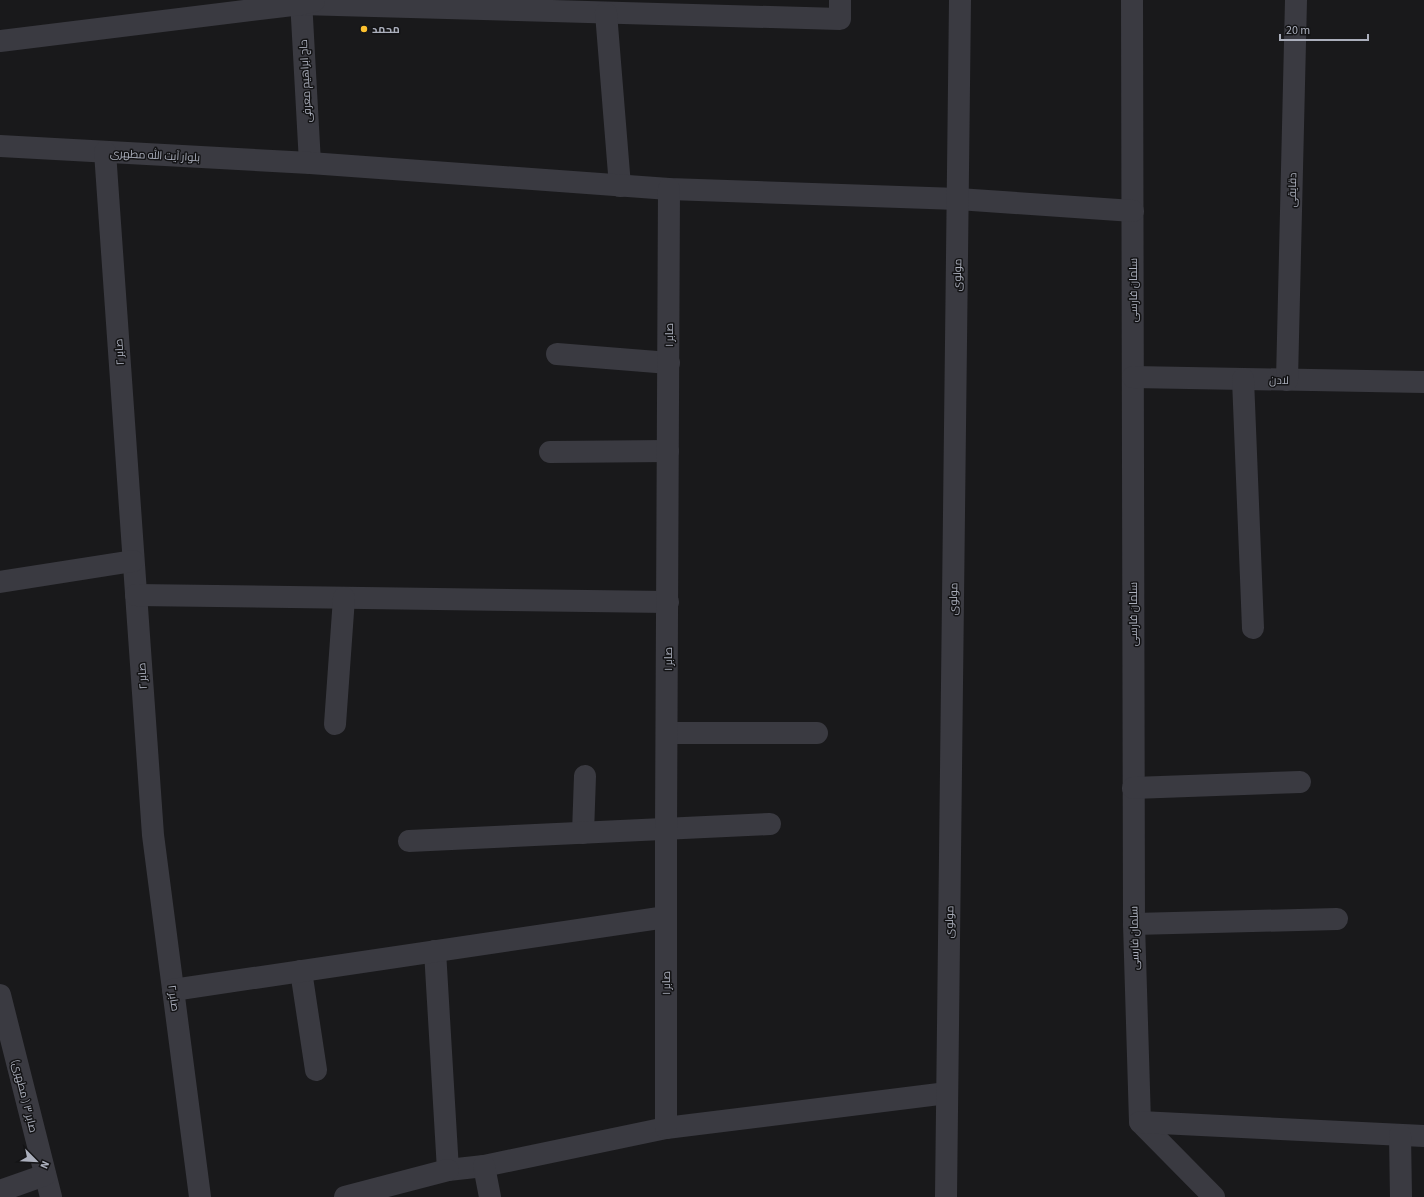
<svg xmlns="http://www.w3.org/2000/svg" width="1424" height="1197" viewBox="0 0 1424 1197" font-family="'Source Sans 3',Cairo,sans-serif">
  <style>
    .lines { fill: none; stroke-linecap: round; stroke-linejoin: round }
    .minor { stroke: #3a3a41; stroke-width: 22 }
    .poi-dot { fill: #fdc12f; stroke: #141416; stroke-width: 1.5 }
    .labels { text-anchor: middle; stroke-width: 3; stroke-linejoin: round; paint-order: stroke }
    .poi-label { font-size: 11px; font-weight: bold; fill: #abafbc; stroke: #141416; text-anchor: start }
    .street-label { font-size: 11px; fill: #abafbc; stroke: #141416 }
  </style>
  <rect width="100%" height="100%" fill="#19191b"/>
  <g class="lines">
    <!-- minor -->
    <g class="minor">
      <path d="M301,0L310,163"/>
      <path d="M1132,0L1134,924L1140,1122L1214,1197"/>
      <path d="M301,4L840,19V0"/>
      <path d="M606,13L620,186"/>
      <path d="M0,41L301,4L314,1"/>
      <path d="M0,146L310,163L669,189L958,199L1133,211"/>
      <path d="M105,152L153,835L200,1197"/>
      <path d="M557,354L669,363"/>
      <path d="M1133,377L1424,382"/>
      <path d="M1243,379L1253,628"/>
      <path d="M1287,380L1296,0"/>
      <path d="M550,452L668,451"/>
      <path d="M0,582L133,561"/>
      <path d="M136,595L668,602"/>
      <path d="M335,724L344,598"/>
      <path d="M667,733H817"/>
      <path d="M1133,788L1300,782"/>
      <path d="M583,833L585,776"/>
      <path d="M409,841L770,824"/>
      <path d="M1134,924L1337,919"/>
      <path d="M435,951L448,1170L484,1166L666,1128L947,1093"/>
      <path d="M301,971L316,1070"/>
      <path d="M173,990L666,917"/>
      <path d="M0,995L51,1197"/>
      <path d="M1140,1122L1424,1136"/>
      <path d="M666,1128V829L669,189"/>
      <path d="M1400,1135L1401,1197"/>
      <path d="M484,1166L490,1197"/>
      <path d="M0,1191L45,1175"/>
      <path d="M345,1197L448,1170"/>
      <path d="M946,1197L960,0"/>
    </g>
  </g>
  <!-- markers -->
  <circle class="poi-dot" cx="364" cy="29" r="4"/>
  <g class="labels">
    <!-- poi labels -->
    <g class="poi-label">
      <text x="372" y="33">محمد</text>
    </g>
    <!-- street labels -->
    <g class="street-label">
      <text transform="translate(305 81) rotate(-93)" y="4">حاج ابراهیم معرفی</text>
      <text transform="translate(155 155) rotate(3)" y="4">بلوار آیت الله مطهری</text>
      <text transform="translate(1292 190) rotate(-89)" y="4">دقایقی</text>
      <text transform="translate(957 275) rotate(-89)" y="4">مولوی</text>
      <text transform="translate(1133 290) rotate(-90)" y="4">سلمان فارسی</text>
      <text transform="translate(669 335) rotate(-90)" y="4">صابر ۱</text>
      <text transform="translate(119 352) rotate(-94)" y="4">صابر ۲</text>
      <text transform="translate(1279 380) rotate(1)" y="4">لادن</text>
      <text transform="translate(953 599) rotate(-89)" y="4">مولوی</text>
      <text transform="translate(1133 614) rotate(-90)" y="4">سلمان فارسی</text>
      <text transform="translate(668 659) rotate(-90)" y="4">صابر ۱</text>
      <text transform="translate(142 676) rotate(-94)" y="4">صابر ۲</text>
      <text transform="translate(949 922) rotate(-89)" y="4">مولوی</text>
      <text transform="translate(1134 938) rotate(-91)" y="4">سلمان فارسی</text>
      <text transform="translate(666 983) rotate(-90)" y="4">صابر ۱</text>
      <text transform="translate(174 998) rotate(82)" y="4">صابر ۲</text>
      <text transform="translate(25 1096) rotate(76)" y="4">صابر ۳ ( مطهری)</text>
    </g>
  </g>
  <!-- north arrow -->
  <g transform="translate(36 1161) rotate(114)" stroke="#141416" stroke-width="3" paint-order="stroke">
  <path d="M0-3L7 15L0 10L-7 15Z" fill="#abafbc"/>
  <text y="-6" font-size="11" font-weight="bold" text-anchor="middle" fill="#abafbc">N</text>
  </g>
  <!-- scale -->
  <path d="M1280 34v6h88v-6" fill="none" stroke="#abafbc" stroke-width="2"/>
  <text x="1286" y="34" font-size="12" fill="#abafbc" stroke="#141416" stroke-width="3" paint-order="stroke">20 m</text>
</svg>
